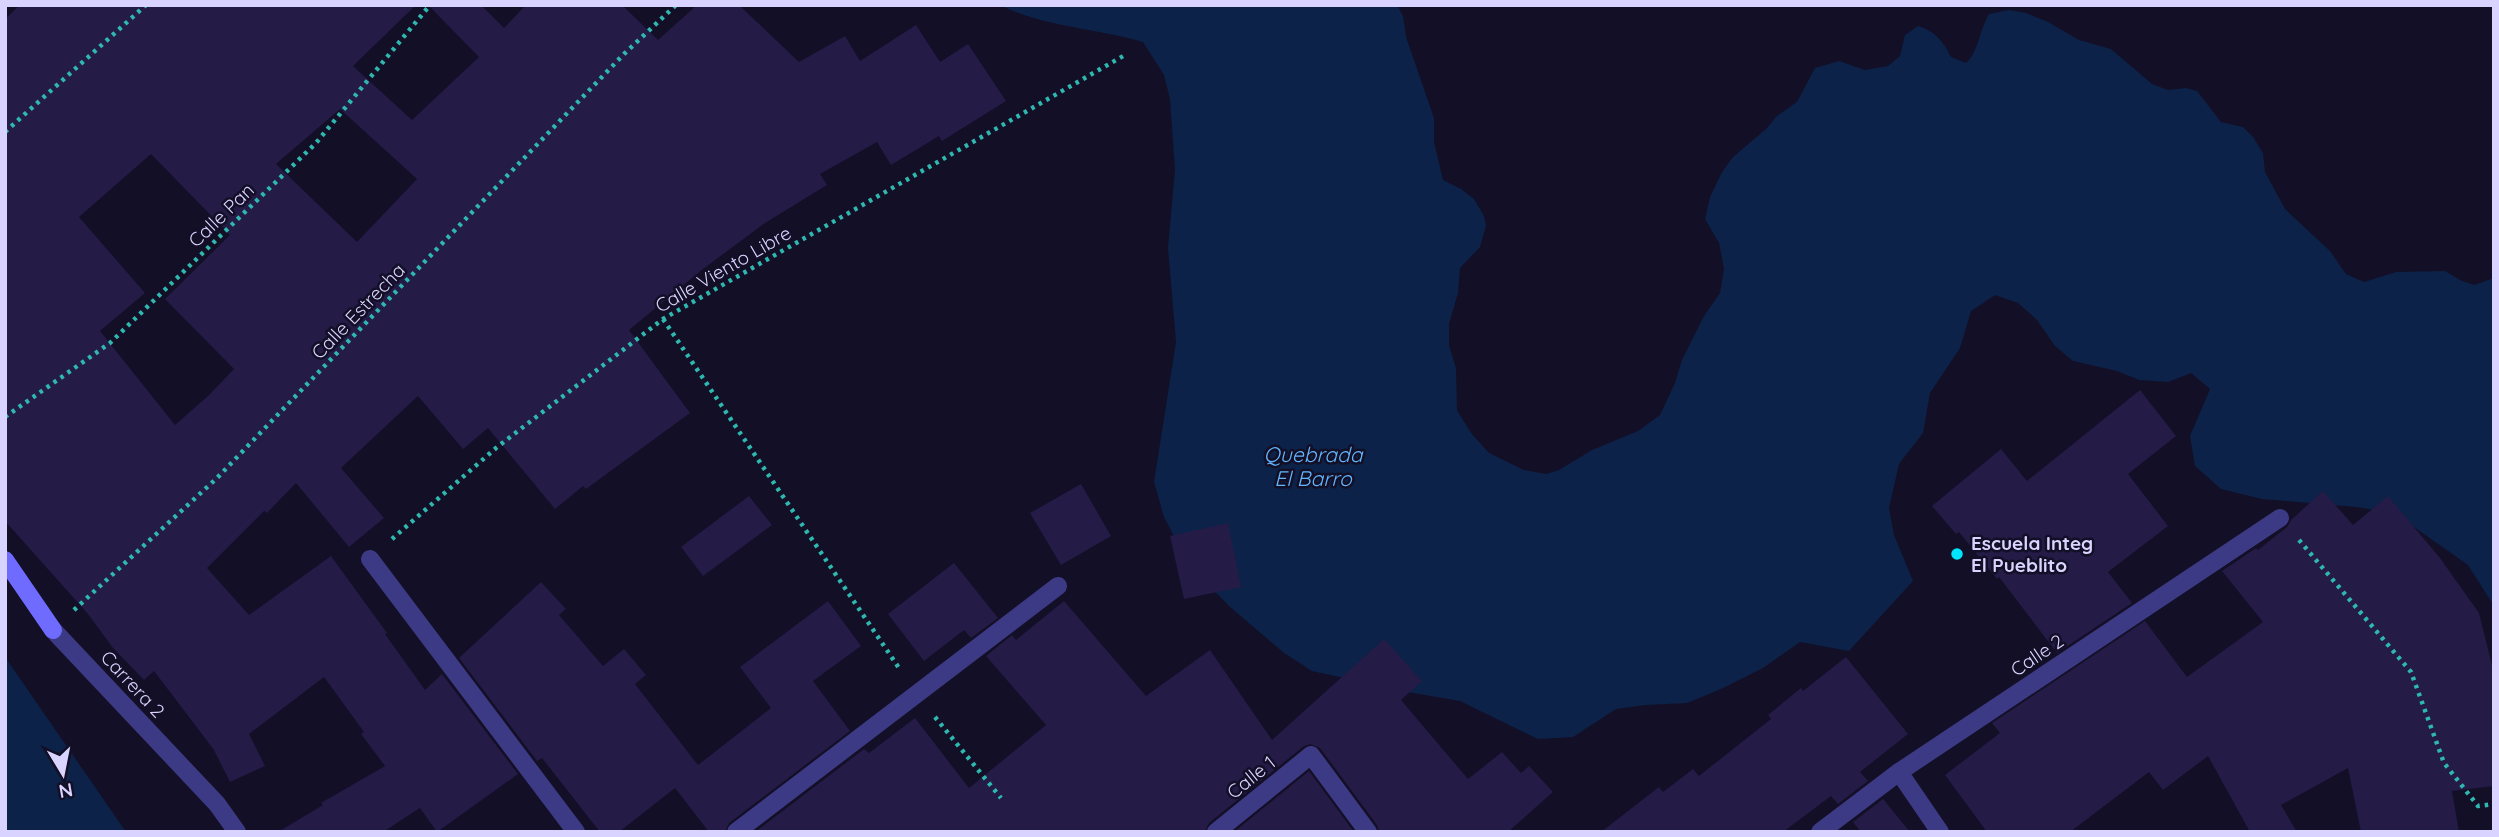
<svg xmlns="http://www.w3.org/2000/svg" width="2499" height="837" viewBox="0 0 2499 837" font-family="Quicksand,sans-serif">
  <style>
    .water { fill: #0c2248 }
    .building { fill: #241b47; fill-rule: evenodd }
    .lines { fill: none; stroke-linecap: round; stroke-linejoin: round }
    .path { stroke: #2fb8b0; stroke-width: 4.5; stroke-dasharray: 3.5 5; stroke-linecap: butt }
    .lane { stroke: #3d3a85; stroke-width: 18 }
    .street { stroke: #3d3a85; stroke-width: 18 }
    .secondary { stroke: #6f6bff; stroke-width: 18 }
    .poi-dot { fill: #00e5ff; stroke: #130f26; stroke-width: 2.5 }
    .labels { text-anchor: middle; stroke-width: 5; stroke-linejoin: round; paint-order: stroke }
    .street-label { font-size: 19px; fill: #d9d4ff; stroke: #130f26 }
    .poi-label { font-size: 19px; font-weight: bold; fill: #d9d4ff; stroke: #130f26; text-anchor: start }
    .water-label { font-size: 21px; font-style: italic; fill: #62b6ff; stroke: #130f26 }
  </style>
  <rect width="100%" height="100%" fill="#130f26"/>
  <!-- water -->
  <g class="water">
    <path d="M1000,5H1397L1403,16L1406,37L1434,118V142L1443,180L1461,189L1474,199L1484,216L1486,226L1480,247L1460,268L1458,293L1449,324V345L1456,368L1457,410L1471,433L1489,453L1524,470L1546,474L1559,470L1592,450L1638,431L1660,415L1675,383L1682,360L1704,316L1720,293L1724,269L1719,243L1705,219L1710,197L1722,172L1733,157L1766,129L1777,116L1797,102L1815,68L1839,61L1865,70L1888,66L1900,56L1905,35L1918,26C1935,31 1943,41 1951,57L1966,63C1979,51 1979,31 1989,14L2009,10L2026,13L2048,22L2079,40L2111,49L2152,84L2168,90L2186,88L2197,91L2221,122L2243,127L2253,137L2263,153L2265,172L2285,209L2330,251L2346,274L2364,282L2396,272L2445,271L2460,280L2474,285L2494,278V606L2468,565L2394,513L2356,507L2262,499L2221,489L2195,466L2190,436L2210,389L2191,373L2168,382L2139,380L2117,371L2073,361L2055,346L2037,320L2018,303L1995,295L1971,311L1960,348L1930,393L1923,433L1899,464L1889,508L1894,535L1913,581L1849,651L1800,642L1763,668L1721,689L1687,703L1646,705L1616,709L1573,737L1538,739L1460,701L1413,693L1312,671L1284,653L1229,606L1198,574L1178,544L1164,517L1154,482L1176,342L1168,248L1175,170L1170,99L1164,75L1143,42C1095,28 1044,27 1000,5Z"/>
    <path d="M5,657L126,832H5Z"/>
  </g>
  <!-- building -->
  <g class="building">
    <path d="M20,5H416L353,66L412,120L479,57L428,5H481L504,28L526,5H622L658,40L697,5H739L799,62L845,36L860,61L916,25L940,62L968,44L1006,101L942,141L939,136L891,165L877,142L820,174L827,185L765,223L703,269L629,330L690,413L586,489L583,486L555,509L488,428L463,449L418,396L341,468L384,518L349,547L296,483L267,513L264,511L207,568L249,615L331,556L387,633L385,634L425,690L442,674L518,774L437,832L420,808L383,832H278L323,805L321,803L385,766L361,734L364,732L324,677L249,734L265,766L230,782L214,750L154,671L144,680L113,648L88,614L5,521V19ZM340,109L417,179L357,242L276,164ZM151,154L230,235L165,299L234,369L208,396L175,425L100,331L145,293L79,217Z"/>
    <path d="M2140,390L2176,436L2128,474L2168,526L2108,572L2132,603L2057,653L1999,577L1997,579L1959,532L1956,534L1932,506L2001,449L2027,481Z"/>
    <path d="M1081,484L1111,536L1061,565L1030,513Z"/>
    <path d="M2323,491L2353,525L2388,496L2440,558L2479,613L2494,673V786L2452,791L2459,832H2361L2348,768L2281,805L2297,832H2250L2208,756L2163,790L2149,772L2070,832H1987L1945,775L2000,733L1992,723L2145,621L2187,677L2263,622L2222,571L2256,548L2258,550L2287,527L2291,520Z"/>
    <path d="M749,496L772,525L703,576L681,547Z"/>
    <path d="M1228,523L1241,587L1184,599L1170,536Z"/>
    <path d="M954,563L998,618L971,638L964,630L924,661L888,614Z"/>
    <path d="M541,582L566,609L559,615L603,666L624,649L646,675L635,684L698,765L771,708L740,667L828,601L861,646L813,681L850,731L729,823L725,832H709L675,788L619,832H600L542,758L537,761L459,658Z"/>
    <path d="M1064,601L1146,696L1210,650L1272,740L1384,639L1422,681L1401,700L1468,779L1502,752L1521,773L1529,766L1553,792L1508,832H1379L1377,825L1320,748L1310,744L1304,746L1209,823L1205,832H755L864,749L869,753L915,718L969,788L1046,725L986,656L1012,635L1016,640Z"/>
    <path d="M1846,657L1908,734L1860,772L1868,781L1838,804L1831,796L1783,832H1601L1659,787L1663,792L1693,769L1699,776L1771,719L1768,715L1801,688L1803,691Z"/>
    <path d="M1309,771L1354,832H1234Z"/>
    <path d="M1883,799L1910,832H1861L1853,822Z"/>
  </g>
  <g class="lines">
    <!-- path -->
    <g class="path">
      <path d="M5,132L146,5"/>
      <path d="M663,319L901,671"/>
      <path d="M5,417L110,343L316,143L430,5"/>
      <path d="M392,539L496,448L663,319L1125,55"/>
      <path d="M2299,540L2411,672L2444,763L2478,806L2494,804"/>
      <path d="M74,610L217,478L624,54L676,5"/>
      <path d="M935,717L1001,798"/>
    </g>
    <!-- lane -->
    <g class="lane">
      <path d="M370,559L576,832"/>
      <path d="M736,832L1058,586"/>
    </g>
    <!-- street -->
    <g class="street">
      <path d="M53,630L217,804L237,832"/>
      <path d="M1899,772L1940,832"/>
      <path d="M1216,832L1311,755L1368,832"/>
      <path d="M1820,832L1899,772L2280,518"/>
    </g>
    <!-- secondary -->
    <path class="secondary" d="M5,560L53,630"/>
  </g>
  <!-- markers -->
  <circle class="poi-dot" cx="1957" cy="554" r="7"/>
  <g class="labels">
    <!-- street labels -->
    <g class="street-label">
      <text transform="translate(221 215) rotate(-44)" y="7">Calle Pan</text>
      <text transform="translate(723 269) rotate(-30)" y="7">Calle Viento Libre</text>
      <text transform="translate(358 311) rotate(-46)" y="7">Calle Estrecha</text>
      <text transform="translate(2037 655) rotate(-34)" y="7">Calle 2</text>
      <text transform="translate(133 684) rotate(47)" y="7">Carrera 2</text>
      <text transform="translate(1251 777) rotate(-39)" y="7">Calle 1</text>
    </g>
    <!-- poi labels -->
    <g class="poi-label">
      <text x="1971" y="550">Escuela Integ<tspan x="1971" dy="22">El Pueblito</tspan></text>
    </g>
    <!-- water labels -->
    <g class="water-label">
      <text x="1313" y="462">Quebrada<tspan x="1313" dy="24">El Barro</tspan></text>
    </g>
  </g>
  <!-- border -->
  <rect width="2499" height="837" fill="none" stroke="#d9d4ff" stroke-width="14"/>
  <!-- north arrow -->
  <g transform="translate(63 774) rotate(170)" stroke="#130f26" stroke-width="5" paint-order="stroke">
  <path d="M0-5L12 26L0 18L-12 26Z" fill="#d9d4ff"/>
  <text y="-10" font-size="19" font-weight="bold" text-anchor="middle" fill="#d9d4ff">N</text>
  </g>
</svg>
